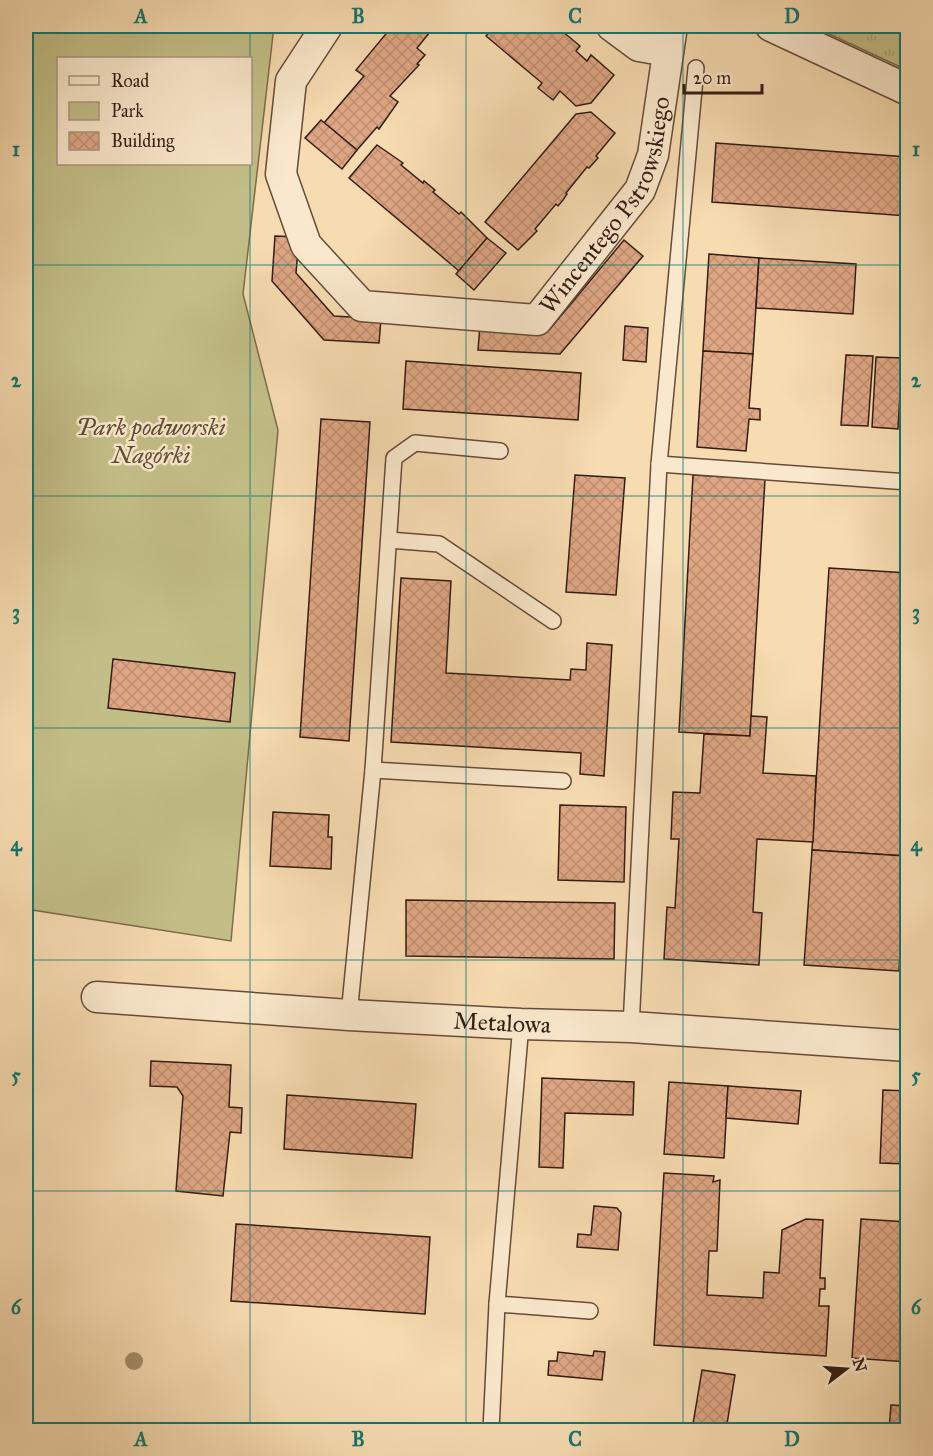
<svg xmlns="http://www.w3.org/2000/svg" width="933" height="1456" viewBox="0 0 933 1456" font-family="'IM FELL Great Primer',serif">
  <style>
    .grass { fill: url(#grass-tufts); stroke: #7c6d4c; stroke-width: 1.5 }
    .park { fill: #c3be87; stroke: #7c6d4c; stroke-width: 1.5; fill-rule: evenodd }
    .building { fill: url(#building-cross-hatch); stroke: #341c11; stroke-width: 1.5 }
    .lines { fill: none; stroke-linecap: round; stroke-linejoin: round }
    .lane-casing { stroke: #654c39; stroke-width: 18 }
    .street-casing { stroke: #654c39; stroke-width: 33 }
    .lane { stroke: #fae8cc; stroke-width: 15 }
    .street { stroke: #fae8cc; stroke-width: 30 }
    .tree { fill: #a38d6c }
    .grid { fill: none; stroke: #0f766e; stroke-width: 1.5; stroke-opacity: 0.55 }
    .labels { text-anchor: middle; stroke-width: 5; stroke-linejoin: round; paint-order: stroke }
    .street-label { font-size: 24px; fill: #341c11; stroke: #fae8cc }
    .park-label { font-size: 24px; font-style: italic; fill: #5f4d34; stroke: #fae8cc }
    .neatline { fill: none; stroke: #0f766e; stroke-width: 2 }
    .grid-label { font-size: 20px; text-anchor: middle; font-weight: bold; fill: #0f766e }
  </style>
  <defs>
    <pattern id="grass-tufts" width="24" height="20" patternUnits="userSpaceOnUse" patternTransform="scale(1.5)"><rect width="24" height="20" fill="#c3be87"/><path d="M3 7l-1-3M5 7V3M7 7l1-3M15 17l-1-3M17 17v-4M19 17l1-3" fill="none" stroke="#a8a374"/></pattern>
    <pattern id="building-cross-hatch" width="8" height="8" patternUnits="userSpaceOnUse" patternTransform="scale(1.5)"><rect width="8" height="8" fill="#dea684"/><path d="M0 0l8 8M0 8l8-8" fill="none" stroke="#bf8e71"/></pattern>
  </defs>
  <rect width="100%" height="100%" fill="#f7dbb1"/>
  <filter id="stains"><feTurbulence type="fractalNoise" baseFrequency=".00333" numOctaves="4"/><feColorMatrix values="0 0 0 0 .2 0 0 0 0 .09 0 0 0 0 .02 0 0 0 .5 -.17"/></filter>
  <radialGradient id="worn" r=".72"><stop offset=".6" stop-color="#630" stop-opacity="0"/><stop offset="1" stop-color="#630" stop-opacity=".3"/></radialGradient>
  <!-- grass -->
  <path class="grass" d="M812,26H907V70Z"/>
  <!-- park -->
  <path class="park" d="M26,26H274L243,294L278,430L231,941L26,909ZM58,58H250V164H58Z"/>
  <!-- building -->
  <g class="building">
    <path d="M386,26H438L436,28L434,27L417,48L425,55L417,64L419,65L390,96L398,102L379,129L377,127L357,150L324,123L364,76L356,70L390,29Z"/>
    <path d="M495,26H556L580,46L576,51L587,61L591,55L614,75L591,103L576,106L560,91L553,100L538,88L542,83L486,36Z"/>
    <path d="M591,112L615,133L596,156L598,158L589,168L587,167L566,193L567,194L563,200L558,206L556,204L535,229L537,231L518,250L485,222L576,114Z"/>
    <path d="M321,120L357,150L342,169L305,138Z"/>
    <path d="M716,143L908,157V216L712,202Z"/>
    <path d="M377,145L403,163L401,165L423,183L424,181L435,190L433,192L459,214L461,212L487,238L459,271L349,178Z"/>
    <path d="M275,236L299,237L296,273L334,316L381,319L379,343L324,340L272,281Z"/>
    <path d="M487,238L506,253L474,290L456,274Z"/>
    <path d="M624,240L643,256L560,354L478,350L480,325L550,329Z"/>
    <path d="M709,254L759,258L753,354L703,351Z"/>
    <path d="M759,258L856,264L853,314L756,308Z"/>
    <path d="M625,326L648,328L646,362L623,360Z"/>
    <path d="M703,351L753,354L749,408L760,409V420L749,419L746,451L697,447Z"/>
    <path d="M846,355L873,356L868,426L841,425Z"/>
    <path d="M876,357L902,358L898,429L872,427Z"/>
    <path d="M406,361L581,373L578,420L403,409Z"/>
    <path d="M321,419L370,422L349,741L300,737Z"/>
    <path d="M575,475L625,478L616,595L566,592Z"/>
    <path d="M693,475L765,479L750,736L679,732Z"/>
    <path d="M829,568L908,573V828L906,856L812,850Z"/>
    <path d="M401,578L451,581L446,673L570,680L571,669L586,670L587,643L612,645L604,776L580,774L581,753L391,742Z"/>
    <path d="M113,659L235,673L230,722L108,708Z"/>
    <path d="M751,716L767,717L763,773L816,776L813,842L757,839L753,912L762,913L759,965L664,959L667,907L675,908L679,839H671L673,792L700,793L704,734L750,736Z"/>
    <path d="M560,805L626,807L624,882L558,880Z"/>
    <path d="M273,812L329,815L328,837H332L331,869L270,866Z"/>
    <path d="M812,850L906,856L899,971L804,965Z"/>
    <path d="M406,900L615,903L614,959L406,956Z"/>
    <path d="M151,1061L231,1065L229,1107L242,1108L241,1133L230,1132L223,1196L176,1191L183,1096L177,1087L150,1086Z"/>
    <path d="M542,1078L634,1082L633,1115L565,1113L563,1168L539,1167Z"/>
    <path d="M669,1082L728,1086L724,1158L664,1154Z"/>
    <path d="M728,1086L801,1091L798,1124L726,1118Z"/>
    <path d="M883,1090L908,1091V1164L880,1163Z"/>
    <path d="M287,1095L416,1104L412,1158L284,1149Z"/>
    <path d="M26,1122H32L26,1180Z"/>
    <path d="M664,1173L714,1176L713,1182L720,1180L717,1251H709L707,1295L763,1298L764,1272L779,1273L782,1230L806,1219L823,1220L820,1278H825V1289H820L819,1306H829L826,1356L654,1345Z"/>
    <path d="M594,1206L617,1208L621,1213L618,1250L577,1247L578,1234L591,1235Z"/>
    <path d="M861,1219L908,1222V1362L852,1358Z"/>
    <path d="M236,1224L430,1237L425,1314L231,1301Z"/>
    <path d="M594,1351L605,1352L602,1380L548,1375L549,1361H557L558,1352L593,1356Z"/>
    <path d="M702,1370L735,1375L726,1430H692Z"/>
    <path d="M891,1405L908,1406V1430H889Z"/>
  </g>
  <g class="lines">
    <defs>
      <g id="lane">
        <path d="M659,464L908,482"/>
        <path d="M389,540L439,544L553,621"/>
        <path d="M373,770L563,781"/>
        <path d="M349,1015L373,770L394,458L415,443L500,451"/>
        <path d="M521,1024L497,1304L590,1311"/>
        <path d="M631,1027L659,464L696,68"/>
        <path d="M491,1430L497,1304"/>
      </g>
      <g id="street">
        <path id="s1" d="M327,26L291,81L281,174L306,245L362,306L537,320L640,190L653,155L672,26"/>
        <path d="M612,26L639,46L668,51"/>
        <path d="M771,26L908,90"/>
        <path id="s2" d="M97,997L349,1015L521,1024L631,1027L908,1046"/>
      </g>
    </defs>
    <!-- lane casing -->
    <use href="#lane" class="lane-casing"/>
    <!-- street casing -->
    <use href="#street" class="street-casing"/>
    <!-- lane -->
    <use href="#lane" class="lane"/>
    <!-- street -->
    <use href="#street" class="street"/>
  </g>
  <!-- trees -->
  <circle class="tree" cx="134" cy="1361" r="9"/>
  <!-- grid -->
  <path class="grid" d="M250,26V58M466,26V1430M683,26V1430M250,164V1430M26,265H908M26,496H908M26,728H908M26,960H908M26,1191H908"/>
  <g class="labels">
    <!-- street labels -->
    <g class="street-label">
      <text dy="8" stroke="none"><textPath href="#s1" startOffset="630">Wincentego Pstrowskiego</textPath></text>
      <text dy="8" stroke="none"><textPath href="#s2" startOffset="406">Metalowa</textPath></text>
    </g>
    <!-- park labels -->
    <g class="park-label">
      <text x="151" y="435">Park podworski<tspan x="151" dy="28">Nagórki</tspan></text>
    </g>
  </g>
  <!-- margin -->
  <rect width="933" height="1456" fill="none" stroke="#f7dbb1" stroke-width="66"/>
  <!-- legend -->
  <rect x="57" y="57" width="195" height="108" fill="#fae8cc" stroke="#ab9681" stroke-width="1.5"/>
  <rect x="69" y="76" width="30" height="9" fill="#fae8cc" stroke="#ab9681" stroke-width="1.5"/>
  <text x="111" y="87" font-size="18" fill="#341c11">Road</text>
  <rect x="69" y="102" width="30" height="18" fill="#c3be87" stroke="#ab9681" stroke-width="1.5"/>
  <text x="111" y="117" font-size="18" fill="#341c11">Park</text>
  <rect x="69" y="132" width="30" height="18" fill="url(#building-cross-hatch)" stroke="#ab9681" stroke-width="1.5"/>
  <text x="111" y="147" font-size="18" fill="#341c11">Building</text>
  <!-- north arrow -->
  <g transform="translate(846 1369) rotate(73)" stroke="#fae8cc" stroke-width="4.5" paint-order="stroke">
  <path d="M0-4.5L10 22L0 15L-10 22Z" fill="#341c11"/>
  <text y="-9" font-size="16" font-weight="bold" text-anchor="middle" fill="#341c11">N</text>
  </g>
  <!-- scale -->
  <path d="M684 84v9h78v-9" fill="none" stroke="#341c11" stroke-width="3"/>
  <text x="693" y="84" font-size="18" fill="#341c11" stroke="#fae8cc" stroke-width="4.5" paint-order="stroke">20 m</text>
  <rect x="33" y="33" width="867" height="1390" class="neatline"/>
  <g class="grid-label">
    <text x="141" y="23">A</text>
    <text x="358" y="23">B</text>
    <text x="575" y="23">C</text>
    <text x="792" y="23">D</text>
    <text x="16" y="156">1</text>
    <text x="916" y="156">1</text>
    <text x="16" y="387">2</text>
    <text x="916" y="387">2</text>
    <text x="16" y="619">3</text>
    <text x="916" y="619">3</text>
    <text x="16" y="851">4</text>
    <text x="916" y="851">4</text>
    <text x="16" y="1082">5</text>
    <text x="916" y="1082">5</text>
    <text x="16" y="1314">6</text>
    <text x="916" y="1314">6</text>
    <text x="141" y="1446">A</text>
    <text x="358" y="1446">B</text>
    <text x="575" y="1446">C</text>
    <text x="792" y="1446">D</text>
  </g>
  <rect width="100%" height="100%" filter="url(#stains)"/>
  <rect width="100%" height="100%" fill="url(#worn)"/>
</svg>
